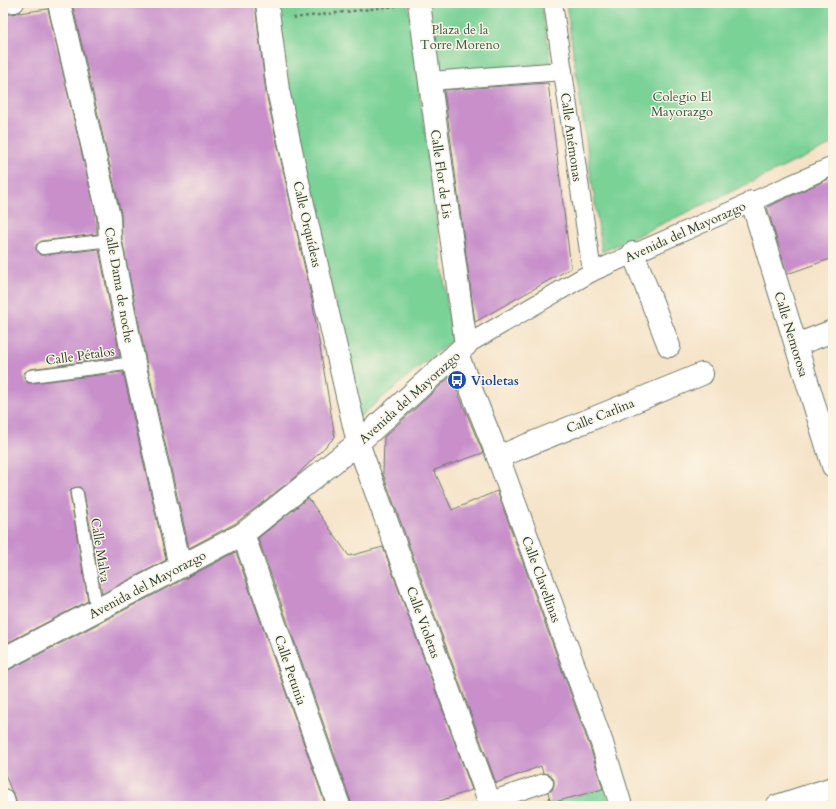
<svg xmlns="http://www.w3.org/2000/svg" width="836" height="809" viewBox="0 0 836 809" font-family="Cardo,serif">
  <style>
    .green { fill: #7ad297; stroke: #4c8866 }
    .building { fill: #c88fcb }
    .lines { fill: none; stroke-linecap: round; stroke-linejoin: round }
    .service-casing { stroke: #6a7768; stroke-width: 14 }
    .pedestrian-casing { stroke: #6a7768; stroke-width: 20 }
    .minor-casing { stroke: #6a7768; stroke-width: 24 }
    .path { stroke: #6a7768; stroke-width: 2.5; stroke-dasharray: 3 3; stroke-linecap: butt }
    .service { stroke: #fff; stroke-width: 12 }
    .pedestrian { stroke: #fff; stroke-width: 18 }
    .minor { stroke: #fff; stroke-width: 22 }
    .labels { text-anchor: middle; stroke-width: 3; stroke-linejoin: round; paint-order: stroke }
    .park-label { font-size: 13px; fill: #315b48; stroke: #fcf5e5 }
    .street-label { font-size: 13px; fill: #1f3d34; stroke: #fcf5e5 }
    .transit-label { font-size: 13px; font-weight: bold; fill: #164399; stroke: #fcf5e5; text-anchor: start }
  </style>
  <rect width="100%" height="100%" fill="#fcf5e5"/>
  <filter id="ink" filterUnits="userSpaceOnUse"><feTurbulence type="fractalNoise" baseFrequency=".025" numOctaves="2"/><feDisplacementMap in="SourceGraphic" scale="8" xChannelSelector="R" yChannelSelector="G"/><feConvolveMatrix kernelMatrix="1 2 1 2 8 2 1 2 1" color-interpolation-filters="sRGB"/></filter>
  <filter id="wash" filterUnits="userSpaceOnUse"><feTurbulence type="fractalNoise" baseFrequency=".012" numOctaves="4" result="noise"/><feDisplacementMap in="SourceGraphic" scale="16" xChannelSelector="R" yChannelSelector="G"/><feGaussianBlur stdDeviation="0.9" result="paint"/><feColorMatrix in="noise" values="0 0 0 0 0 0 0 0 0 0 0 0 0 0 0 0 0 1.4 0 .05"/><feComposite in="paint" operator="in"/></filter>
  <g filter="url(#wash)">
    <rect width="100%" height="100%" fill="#f5e3c8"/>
    <!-- green -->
    <g class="green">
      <path d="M275,3H408L452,340L358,418L279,29Z"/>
      <path d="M417,3H541L551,63L428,74Z"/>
      <path d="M566,3H833V144L602,252Z"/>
      <path d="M605,788L610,806H540Z"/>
    </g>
    <g id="blocks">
      <!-- building -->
      <g class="building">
        <path d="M72,3H255L266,93L312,300L335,437L294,478L236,523L189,548L146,360L122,239L121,214Z"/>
        <path d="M48,9L97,219V234L42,241L36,245V249L40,255H44L99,249L120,357L30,369L24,373V377L28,383H32L123,372L166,560L102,594L84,493L80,487H76L73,488L70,491V495L88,601L3,645V15Z"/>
        <path d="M548,83L571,268L475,322L444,90Z"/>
        <path d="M833,177V258L787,274L767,207Z"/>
        <path d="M451,376L483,453L434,470L452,510L497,491L590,747L603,789L551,803L548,792L552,790L554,785V780L551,775L543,773L541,766L496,783L383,474L384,437Z"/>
        <path d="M308,498L349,556L383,547L472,790L425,806H351V802L258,538Z"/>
        <path d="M236,552L326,806H17L15,796L11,790L3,769V671L9,670Z"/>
      </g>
    </g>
  </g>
  <g filter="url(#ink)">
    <use href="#blocks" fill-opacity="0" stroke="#6a7768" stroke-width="1"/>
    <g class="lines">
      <defs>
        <g id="service">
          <path d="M43,248L110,240"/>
          <path d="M31,376L134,363"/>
          <path d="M77,494L97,611"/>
        </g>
        <g id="pedestrian">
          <path d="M553,3L592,272"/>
          <path d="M3,4L15,3"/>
          <path d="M430,81L563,71"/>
          <path d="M466,345L592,272L833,166"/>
          <path d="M490,801L544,783"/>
        </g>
        <g id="minor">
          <path d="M59,3L109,217L110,240L134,363L180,566"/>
          <path d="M267,3L278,90L306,218L358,443L491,806"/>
          <path d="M752,202L833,466"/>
          <path d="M633,253L669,346"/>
          <path d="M796,345L833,331"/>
          <path d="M457,354L498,457L602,743L621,806"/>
          <path d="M498,457L702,374"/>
          <path d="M243,534L339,806"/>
          <path d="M3,659L243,534L358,443L466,345L419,3"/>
          <path d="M3,800L5,806"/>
          <path d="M777,806L833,788"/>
        </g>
      </defs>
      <!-- service casing -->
      <use href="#service" class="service-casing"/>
      <!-- pedestrian casing -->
      <use href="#pedestrian" class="pedestrian-casing"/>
      <!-- minor casing -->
      <use href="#minor" class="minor-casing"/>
      <!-- path -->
      <path class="path" d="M293,18L396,6"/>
      <!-- service -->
      <use href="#service" class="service"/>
      <!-- pedestrian -->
      <use href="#pedestrian" class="pedestrian"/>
      <!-- minor -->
      <use href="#minor" class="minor"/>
    </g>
  </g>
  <!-- icons -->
  <defs>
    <symbol id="bus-disc" viewBox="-11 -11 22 22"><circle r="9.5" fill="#1a4fb4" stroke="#fcf5e5"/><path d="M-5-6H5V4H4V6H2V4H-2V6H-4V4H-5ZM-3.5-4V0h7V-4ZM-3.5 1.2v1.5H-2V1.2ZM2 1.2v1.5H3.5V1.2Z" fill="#fff"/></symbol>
  </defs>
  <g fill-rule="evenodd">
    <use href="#bus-disc" x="446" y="369" width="22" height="22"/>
  </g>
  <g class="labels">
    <!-- park labels -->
    <g class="park-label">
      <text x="460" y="34">Plaza de la<tspan x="460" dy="15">Torre Moreno</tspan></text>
      <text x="682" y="101">Colegio El<tspan x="682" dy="15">Mayorazgo</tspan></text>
    </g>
    <!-- street labels -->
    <g class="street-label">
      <text transform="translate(572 137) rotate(82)" y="5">Calle Anémonas</text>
      <text transform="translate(442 174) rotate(82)" y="5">Calle Flor de Lis</text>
      <text transform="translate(308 224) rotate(77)" y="5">Calle Orquídeas</text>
      <text transform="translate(685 231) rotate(-24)" y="5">Avenida del Mayorazgo</text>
      <text transform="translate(120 285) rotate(80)" y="5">Calle Dama de noche</text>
      <text transform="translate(792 334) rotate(73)" y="5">Calle Nemorosa</text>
      <text transform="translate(80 355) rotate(-8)" y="5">Calle Pétalos</text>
      <text transform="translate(409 397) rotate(-42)" y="5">Avenida del Mayorazgo</text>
      <text transform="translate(600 415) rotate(-22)" y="5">Calle Carlina</text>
      <text transform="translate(101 550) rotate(81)" y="5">Calle Malva</text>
      <text transform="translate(542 579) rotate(70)" y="5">Calle Clavellinas</text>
      <text transform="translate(147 584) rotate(-28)" y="5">Avenida del Mayorazgo</text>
      <text transform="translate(424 622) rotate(70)" y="5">Calle Violetas</text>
      <text transform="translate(291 670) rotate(71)" y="5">Calle Petunia</text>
    </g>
    <!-- transit labels -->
    <g class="transit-label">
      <text x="471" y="385">Violetas</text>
    </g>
  </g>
  <!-- margin -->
  <rect width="836" height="809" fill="none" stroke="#fcf5e5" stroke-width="16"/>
</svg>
